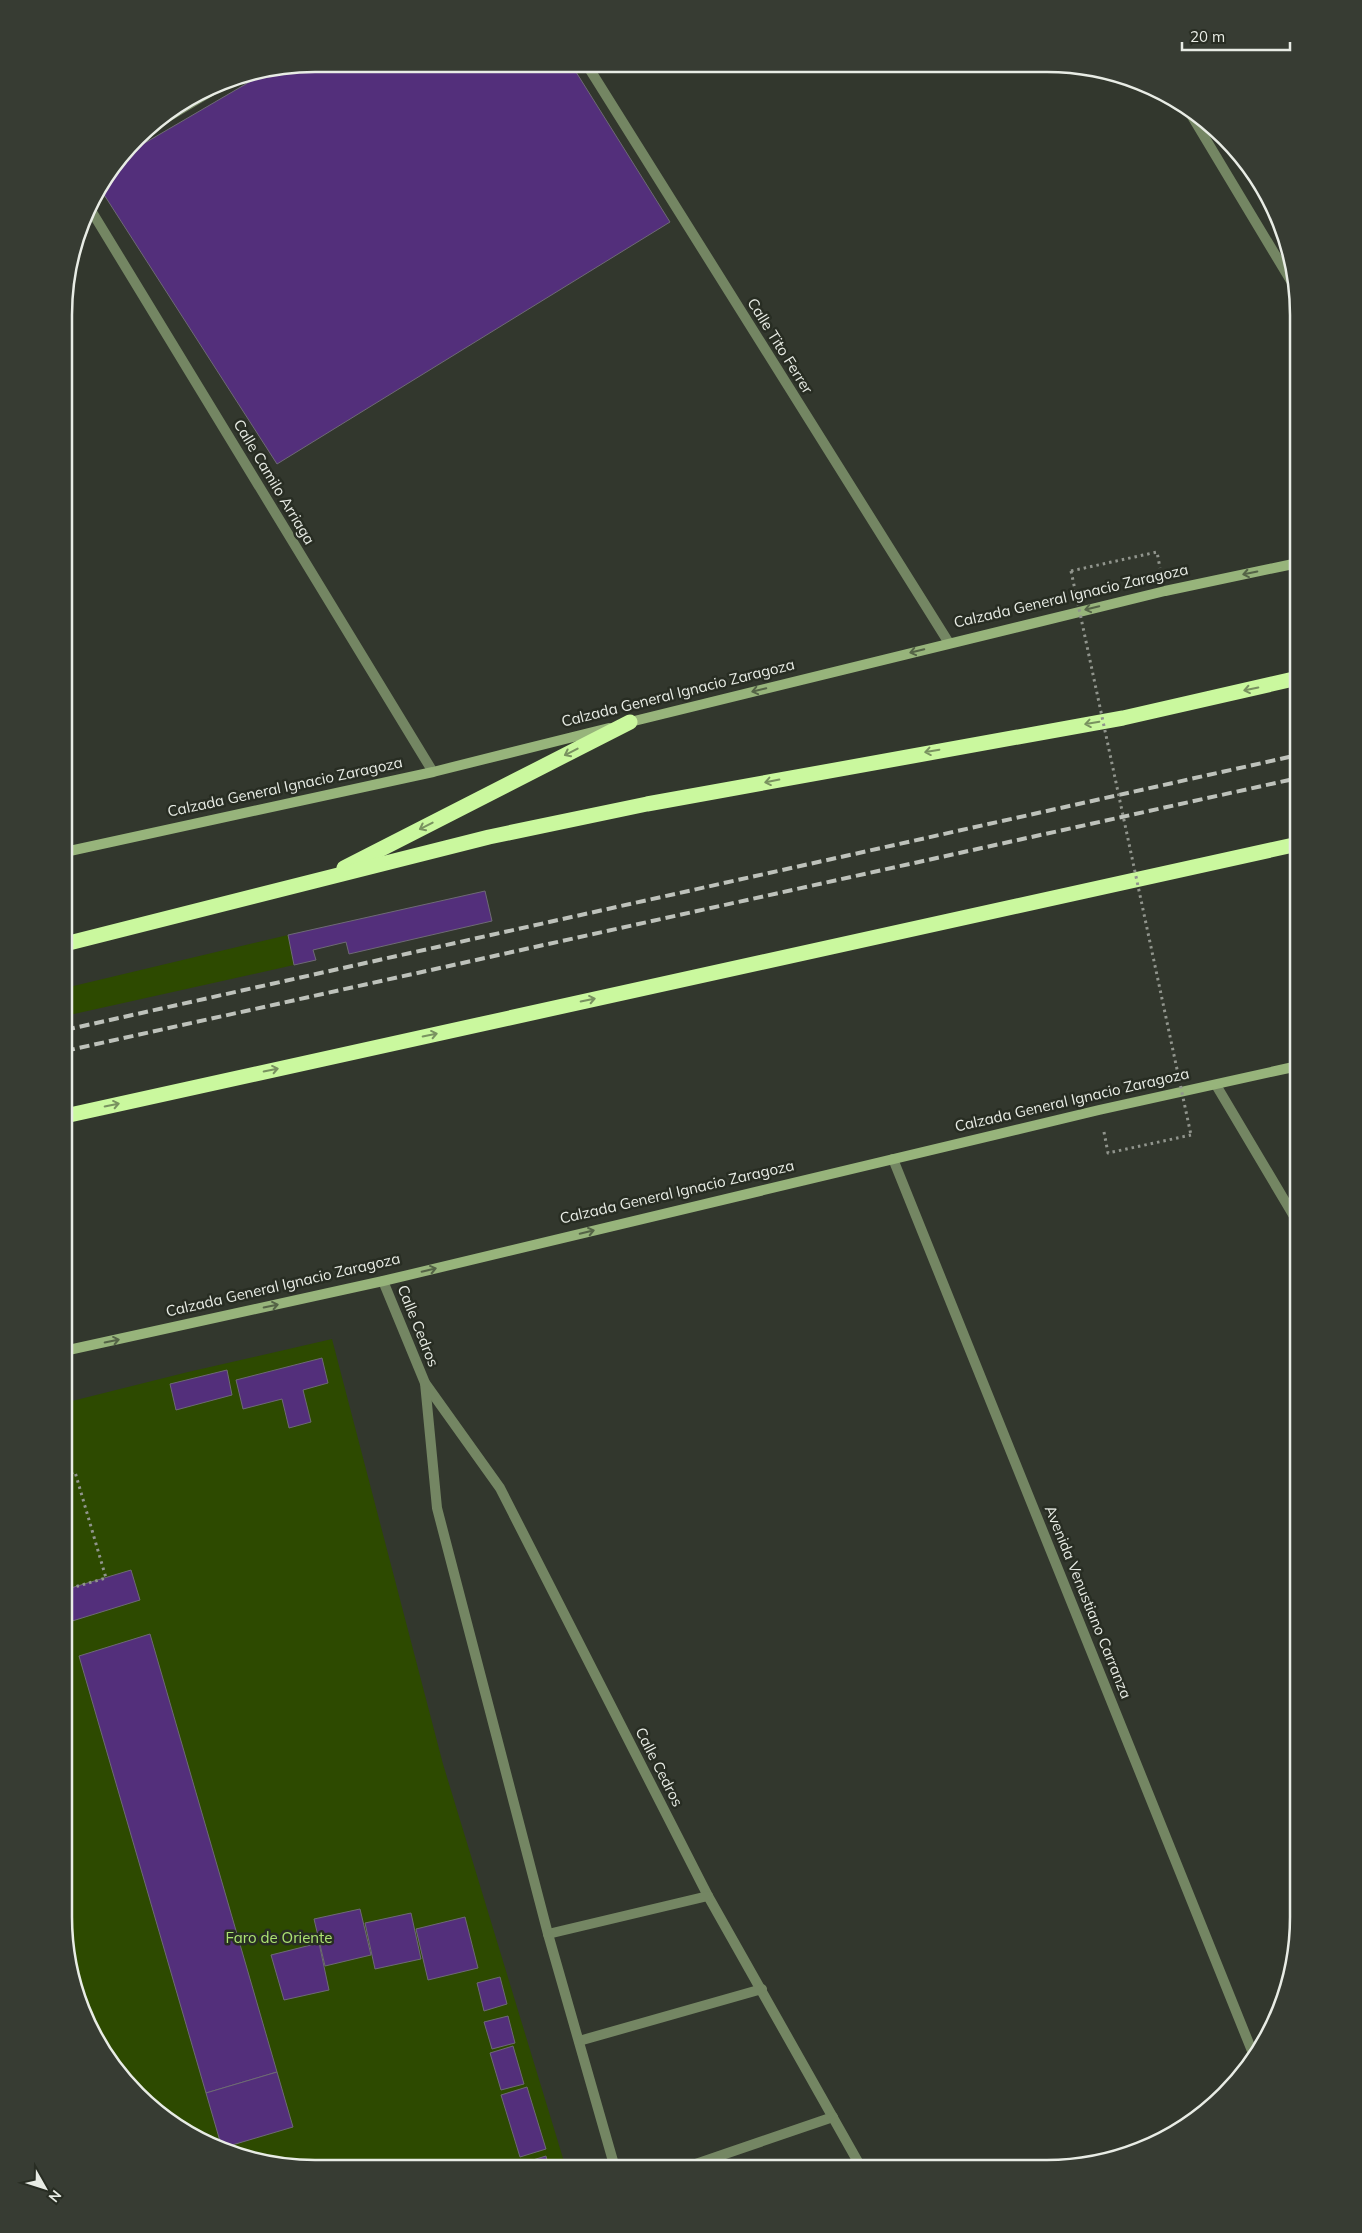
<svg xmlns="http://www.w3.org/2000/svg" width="1362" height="2233" viewBox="0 0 1362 2233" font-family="Mulish,sans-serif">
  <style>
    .green { fill: #2d4a00 }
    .building { fill: #532f7b; stroke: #6e6a75 }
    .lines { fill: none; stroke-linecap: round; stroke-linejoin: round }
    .path { stroke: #91958d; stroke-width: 3; stroke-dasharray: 2.5 4; stroke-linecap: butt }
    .street { stroke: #748663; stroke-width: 10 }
    .secondary { stroke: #97b47b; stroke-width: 10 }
    .highway { stroke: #caf89e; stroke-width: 15 }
    .rail { stroke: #bec2bb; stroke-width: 4; stroke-dasharray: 10 5; stroke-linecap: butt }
    .path-bridge { stroke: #91958d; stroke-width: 3; stroke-dasharray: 2.5 4; stroke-linecap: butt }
    .oneway { stroke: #546346 }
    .oneway2 { stroke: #799260 }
    .labels { text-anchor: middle; stroke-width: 5; stroke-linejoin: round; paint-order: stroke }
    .street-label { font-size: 15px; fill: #e8ece5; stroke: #282d23 }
    .park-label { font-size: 15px; fill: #ace372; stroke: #282d23 }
    .rim { fill: none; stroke: #e8ece5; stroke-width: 2.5 }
  </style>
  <rect width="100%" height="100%" fill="#32372d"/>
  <!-- green -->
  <g class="green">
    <path d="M288,935L294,965L65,1016V988Z"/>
    <path d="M332,1339L443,1764L566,2168L283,2167L220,2150L163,2117L116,2070L83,2013L64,1917V1403L188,1372Z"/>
  </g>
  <!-- building -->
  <g class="building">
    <path d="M316,64H571L670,222L277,464L101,190L131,151L263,74Z"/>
    <path d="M485,891L492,921L349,954L346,942L313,950L316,960L294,965L288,935Z"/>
    <path d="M322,1358L328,1383L303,1390L311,1422L289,1428L282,1399L243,1409L236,1380Z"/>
    <path d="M227,1370L232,1395L176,1410L170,1384Z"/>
    <path d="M131,1570L140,1600L69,1622L64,1605V1590Z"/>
    <path d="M150,1634L277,2072L206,2093L79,1656Z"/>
    <path d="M360,1909L371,1955L325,1966L314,1919Z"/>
    <path d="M411,1913L421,1959L375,1969L365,1923Z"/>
    <path d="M465,1917L478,1968L428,1980L416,1929Z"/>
    <path d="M319,1943L329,1990L284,2000L271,1955Z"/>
    <path d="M500,1977L507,2004L484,2011L477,1983Z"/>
    <path d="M508,2016L515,2043L492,2049L484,2022Z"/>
    <path d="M513,2046L524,2084L501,2090L490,2053Z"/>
    <path d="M277,2072L293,2127L222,2148L206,2093Z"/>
    <path d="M527,2087L546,2149L520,2157L501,2095Z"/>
    <path d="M546,2156L549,2168H506Z"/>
  </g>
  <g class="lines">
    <!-- path -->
    <g class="path">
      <path d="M1071,571L1157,552L1160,568"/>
      <path d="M1104,1132L1108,1153L1191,1135"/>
      <path d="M64,1590L106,1578L75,1472L64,1475"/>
    </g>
    <!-- street -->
    <g class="street">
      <path d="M587,65L949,643"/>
      <path d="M1187,108L1291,281"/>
      <path d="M146,130L228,81"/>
      <path d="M89,207L433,772"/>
      <path d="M1216,1085L1298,1223"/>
      <path d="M893,1159L1254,2056"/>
      <path d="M383,1281L425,1383L500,1488L708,1896L862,2169"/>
      <path d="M425,1383L437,1508L548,1934L615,2168"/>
      <path d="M548,1934L708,1896"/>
      <path d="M579,2041L762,1989"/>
      <path d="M684,2168L833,2117"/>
    </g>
    <!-- secondary -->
    <g class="secondary">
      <path d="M626,723L1165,591L1298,563"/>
      <path d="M65,852L433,772L609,728"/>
      <path d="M64,1351L383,1281L1099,1110L1298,1066"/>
    </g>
    <!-- highway -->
    <g class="highway">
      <path d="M344,868L630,722"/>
      <path d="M65,944L489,837L647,804L1123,718L1298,678"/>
      <path d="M65,1116L1298,844"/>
    </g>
    <!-- rail -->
    <g class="rail">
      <path d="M65,1030L1298,755"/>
      <path d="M65,1051L1298,778"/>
    </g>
    <!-- path-bridge -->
    <path class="path-bridge" d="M1071,571L1191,1135"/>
  </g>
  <!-- one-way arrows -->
  <defs><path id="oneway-shaft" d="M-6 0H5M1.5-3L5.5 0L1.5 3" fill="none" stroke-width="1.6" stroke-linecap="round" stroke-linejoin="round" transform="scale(1.25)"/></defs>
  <g class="oneway">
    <use href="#oneway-shaft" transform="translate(1250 573) rotate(168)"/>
    <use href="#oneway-shaft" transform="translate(1092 608) rotate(166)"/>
    <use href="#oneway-shaft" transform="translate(917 651) rotate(166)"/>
    <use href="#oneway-shaft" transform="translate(759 690) rotate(166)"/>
    <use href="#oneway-shaft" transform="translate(587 1232) rotate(-13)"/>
    <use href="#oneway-shaft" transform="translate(429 1270) rotate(-13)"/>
    <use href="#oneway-shaft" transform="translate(271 1306) rotate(-12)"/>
    <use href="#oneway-shaft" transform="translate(112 1341) rotate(-12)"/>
  </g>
  <g class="oneway2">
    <use href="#oneway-shaft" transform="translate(1251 689) rotate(168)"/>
    <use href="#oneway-shaft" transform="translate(1092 723) rotate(170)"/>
    <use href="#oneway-shaft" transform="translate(932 751) rotate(170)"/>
    <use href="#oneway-shaft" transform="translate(571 752) rotate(153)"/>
    <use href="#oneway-shaft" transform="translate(772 781) rotate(169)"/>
    <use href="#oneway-shaft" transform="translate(426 826) rotate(153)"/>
    <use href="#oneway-shaft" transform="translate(588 1000) rotate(-12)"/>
    <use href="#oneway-shaft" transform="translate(430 1035) rotate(-12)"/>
    <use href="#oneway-shaft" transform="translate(271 1070) rotate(-12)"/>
    <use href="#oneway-shaft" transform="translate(112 1105) rotate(-12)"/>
  </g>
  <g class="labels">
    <!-- street labels -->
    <g class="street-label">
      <text transform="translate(780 346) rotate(58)" y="5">Calle Tito Ferrer</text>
      <text transform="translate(274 482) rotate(59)" y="5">Calle Camilo Arriaga</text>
      <text transform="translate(1071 596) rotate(-13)" y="5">Calzada General Ignacio Zaragoza</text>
      <text transform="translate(678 693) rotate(-14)" y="5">Calzada General Ignacio Zaragoza</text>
      <text transform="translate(285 787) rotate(-12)" y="5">Calzada General Ignacio Zaragoza</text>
      <text transform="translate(1072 1100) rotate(-13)" y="5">Calzada General Ignacio Zaragoza</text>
      <text transform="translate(677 1192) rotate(-13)" y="5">Calzada General Ignacio Zaragoza</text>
      <text transform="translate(283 1285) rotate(-13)" y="5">Calzada General Ignacio Zaragoza</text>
      <text transform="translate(418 1326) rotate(68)" y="5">Calle Cedros</text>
      <text transform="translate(1088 1602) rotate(68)" y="5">Avenida Venustiano Carranza</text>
      <text transform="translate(659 1767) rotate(63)" y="5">Calle Cedros</text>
    </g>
    <!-- park labels -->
    <g class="park-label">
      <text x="279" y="1943">Faro de Oriente</text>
    </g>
  </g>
  <!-- crop -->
  <path d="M0 0H1362V2233H0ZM315 72H1047A243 243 0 0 1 1290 315V1917A243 243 0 0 1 1047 2160H315A243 243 0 0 1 72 1917V315A243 243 0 0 1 315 72Z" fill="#373c33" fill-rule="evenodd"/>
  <path class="rim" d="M315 72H1047A243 243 0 0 1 1290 315V1917A243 243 0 0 1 1047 2160H315A243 243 0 0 1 72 1917V315A243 243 0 0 1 315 72Z"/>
  <!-- north arrow -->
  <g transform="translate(45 2188) rotate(129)" stroke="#282d23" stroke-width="4" paint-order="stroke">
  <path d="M0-4L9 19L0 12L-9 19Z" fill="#e8ece5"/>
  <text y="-8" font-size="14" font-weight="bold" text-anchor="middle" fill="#e8ece5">N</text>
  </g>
  <!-- scale -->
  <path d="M1182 42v8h108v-8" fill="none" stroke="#e8ece5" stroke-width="2.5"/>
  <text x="1190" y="42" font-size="15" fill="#e8ece5" stroke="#282d23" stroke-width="4" paint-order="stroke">20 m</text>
</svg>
